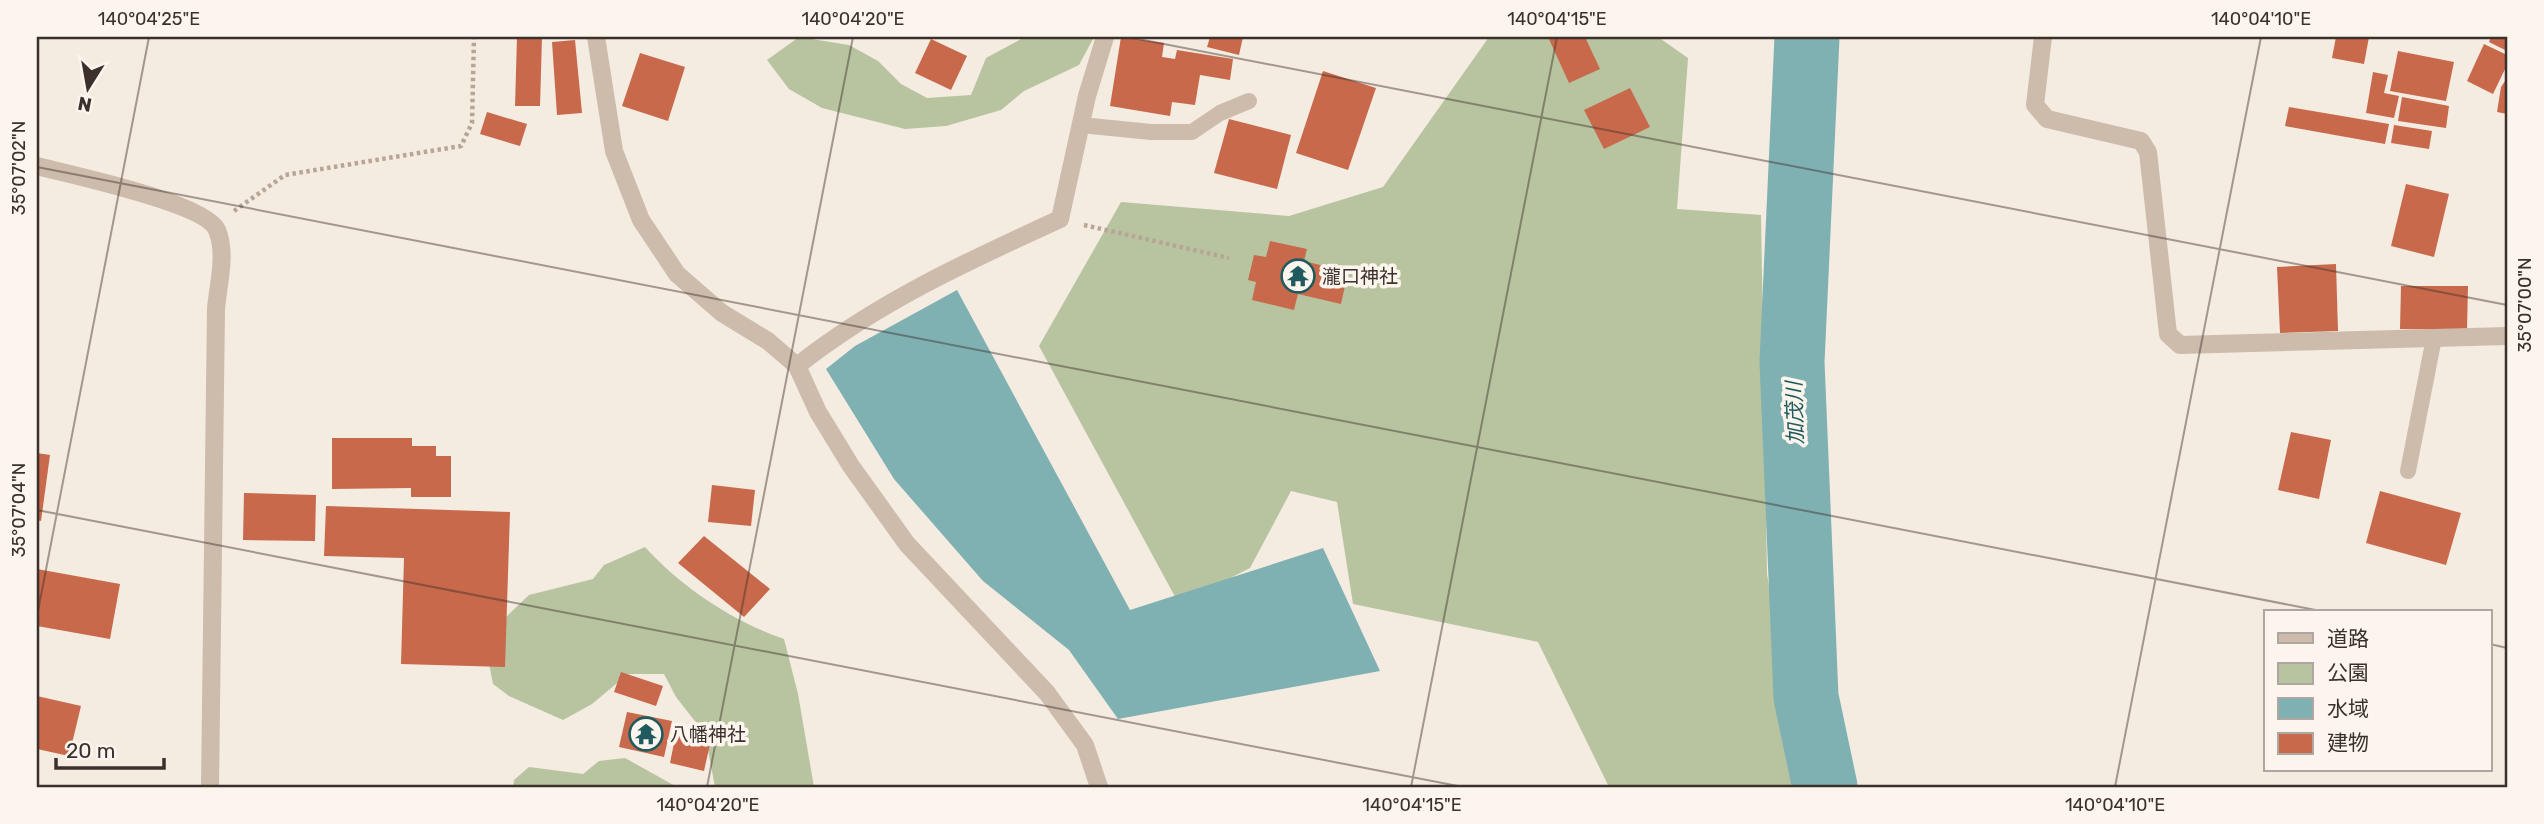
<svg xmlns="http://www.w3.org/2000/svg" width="2544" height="824" viewBox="0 0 2544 824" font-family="Rubik,'Noto Sans JP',sans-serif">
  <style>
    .green { fill: #b8c4a0 }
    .water { fill: #7fb0b2 }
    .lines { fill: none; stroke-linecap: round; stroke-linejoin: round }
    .river { stroke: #7fb0b2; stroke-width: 65 }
    .building { fill: #c8694b }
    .path { stroke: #b9a596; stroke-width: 4.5; stroke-dasharray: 3.5 3.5; stroke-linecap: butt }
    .lane { stroke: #cdbbac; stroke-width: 16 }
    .street { stroke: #cdbbac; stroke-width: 18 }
    .ticks { fill: none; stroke: #3b302b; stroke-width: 2; stroke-opacity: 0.45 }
    .labels { text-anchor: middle; stroke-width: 7; stroke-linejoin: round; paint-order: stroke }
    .poi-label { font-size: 19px; fill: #3b302b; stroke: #fbf5ee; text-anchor: start }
    .water-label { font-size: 21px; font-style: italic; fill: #1f5a5e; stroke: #fbf5ee }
    .neatline { fill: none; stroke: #3b302b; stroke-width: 2.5 }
    .ticks-label { font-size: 18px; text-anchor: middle; fill: #3b302b }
  </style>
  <rect width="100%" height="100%" fill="#f4ebe1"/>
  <!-- green -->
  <g class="green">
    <path d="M799,37L849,45L878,61L901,84L927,98L971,95L986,58L1025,37H1094L1079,65L1024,91L1001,110L946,126L905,129L822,108L789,89L767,60Z"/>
    <path d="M1489,37H1658L1688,58L1677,209L1761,215L1767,574L1801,787H1609L1538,642L1353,604L1337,502L1291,491L1250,568L1179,604L1039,346L1121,202L1289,216L1383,187Z"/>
    <path d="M645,547C681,587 734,622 784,639L798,694L814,787H715L705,734L676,697L664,674H628L592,704L563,720L509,696L493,684L484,638L529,595L593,579L604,565Z"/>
    <path d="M625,758L677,787H513L514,780L529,767L583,774L599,761Z"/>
  </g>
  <!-- water -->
  <path class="water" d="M957,290L1130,610L1323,548L1380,671L1118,719L1069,650L983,581L894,479L826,369L855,346Z"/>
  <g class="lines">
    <!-- river -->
    <path class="river" d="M1807,37L1792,362L1806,697L1825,787"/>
  </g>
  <!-- building -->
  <g class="building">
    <path d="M517,37H542L540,106H515Z"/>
    <path d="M1121,37L1164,43L1162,57L1175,59L1177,50L1233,59L1230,80L1200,75L1195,105L1172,102L1170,116L1110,106Z"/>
    <path d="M1210,37H1243L1239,55L1207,47Z"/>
    <path d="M1548,37H1585L1600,69L1569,83Z"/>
    <path d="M2336,37H2369L2364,64L2332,58Z"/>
    <path d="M2491,37H2507V51L2489,42Z"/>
    <path d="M931,39L967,56L951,90L915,73Z"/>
    <path d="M575,40L582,113L557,115L552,42Z"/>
    <path d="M2484,44L2507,55V65L2493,94L2467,81Z"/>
    <path d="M2398,51L2454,62L2446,101L2390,91Z"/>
    <path d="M640,53L685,67L668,121L622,106Z"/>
    <path d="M1323,71L1376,88L1348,170L1296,153Z"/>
    <path d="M2373,72L2388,75L2384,93L2399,96L2394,118L2366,113Z"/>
    <path d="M2507,78V114L2497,112L2501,87Z"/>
    <path d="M1630,88L1650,127L1604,149L1584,110Z"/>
    <path d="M2402,97L2449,106L2446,128L2398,121Z"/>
    <path d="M2289,107L2389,124L2385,144L2285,126Z"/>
    <path d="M487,112L527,124L520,146L480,134Z"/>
    <path d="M1229,119L1291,135L1277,189L1214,173Z"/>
    <path d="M2394,125L2432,131L2429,149L2391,143Z"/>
    <path d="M2406,184L2449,194L2434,257L2391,246Z"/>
    <path d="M1270,241L1307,249L1304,261L1348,272L1341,304L1298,294L1294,310L1252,300L1256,282L1248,280L1254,255L1266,257Z"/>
    <path d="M2336,264L2338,331L2280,333L2277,267Z"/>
    <path d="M2401,286H2468L2467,330L2400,329Z"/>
    <path d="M2291,432L2331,440L2319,499L2278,490Z"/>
    <path d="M332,438H412V446H436V456H451V497H411V488L332,489Z"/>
    <path d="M37,453L50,455L41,521L37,520Z"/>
    <path d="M712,485L755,490L751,526L708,522Z"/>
    <path d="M2380,491L2461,513L2446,565L2366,543Z"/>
    <path d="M244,493L316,495L315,541L243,540Z"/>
    <path d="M326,506L510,512L505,667L401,664L404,558L324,556Z"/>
    <path d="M704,536L770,589L744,617L678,563Z"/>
    <path d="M37,569L120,584L110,639L37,626Z"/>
    <path d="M621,672L663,686L656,706L614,692Z"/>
    <path d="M37,696L81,706L69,756L37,749Z"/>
    <path d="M627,712L672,721L664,757L619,747Z"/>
    <path d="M677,728L712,735L704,771L670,763Z"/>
  </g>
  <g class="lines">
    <!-- path -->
    <g class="path">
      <path d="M234,211L285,175L461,146L472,123L474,37"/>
      <path d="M1084,225L1229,258"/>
    </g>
    <!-- lane -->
    <g class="lane">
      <path d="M1081,125L1151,132H1192L1220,113L1249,101"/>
      <path d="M2408,471L2434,338"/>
    </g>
    <!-- street -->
    <g class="street">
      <path d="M596,37L614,151L641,220L677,274L722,313L768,341L797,366L818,412L851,466L907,544L1047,693L1085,745L1099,787"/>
      <path d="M2043,37L2035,105L2047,119L2141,141L2148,152L2168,334L2180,345L2507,336"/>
      <path d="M37,166C68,174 206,203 217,230C227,254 218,284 216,309L210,787"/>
      <path d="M797,366C876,303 968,261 1060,219L1087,96L1105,37"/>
    </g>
  </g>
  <!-- ticks -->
  <path class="ticks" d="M1128,37L2507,305M37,167L2326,612M37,510L1463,787M37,616L149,37M2490,644L2507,648M707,787L853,37M1411,787L1557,37M2115,787L2261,37"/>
  <!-- icons -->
  <defs>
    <symbol id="temple-ring" viewBox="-11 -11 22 22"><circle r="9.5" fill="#fbf5ee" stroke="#1f5a5e" stroke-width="1.5"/><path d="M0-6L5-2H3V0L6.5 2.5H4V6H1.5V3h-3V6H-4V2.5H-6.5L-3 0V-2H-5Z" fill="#1f5a5e"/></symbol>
  </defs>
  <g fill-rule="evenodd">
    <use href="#temple-ring" x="1279" y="257" width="38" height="38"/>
    <use href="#temple-ring" x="627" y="715" width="38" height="38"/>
  </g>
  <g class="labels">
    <!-- poi labels -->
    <g class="poi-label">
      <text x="1322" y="283">瀧口神社</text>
      <text x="670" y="741">八幡神社</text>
    </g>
    <!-- water labels -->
    <g class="water-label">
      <text transform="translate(1795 413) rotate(-92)" y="7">加茂川</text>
    </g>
  </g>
  <!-- border -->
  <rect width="2544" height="824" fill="none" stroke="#fbf5ee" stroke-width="77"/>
  <!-- legend -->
  <rect x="2264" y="610" width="228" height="161" fill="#fbf5ee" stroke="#aea6a0" stroke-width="2"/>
  <rect x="2278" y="633" width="35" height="10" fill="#cdbbac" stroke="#aea6a0" stroke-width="2"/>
  <text x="2327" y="646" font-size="21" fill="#3b302b">道路</text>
  <rect x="2278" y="663" width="35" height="21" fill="#b8c4a0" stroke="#aea6a0" stroke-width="2"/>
  <text x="2327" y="680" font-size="21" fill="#3b302b">公園</text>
  <rect x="2278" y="698" width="35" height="21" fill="#7fb0b2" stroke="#aea6a0" stroke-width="2"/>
  <text x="2327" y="716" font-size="21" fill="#3b302b">水域</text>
  <rect x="2278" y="733" width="35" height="21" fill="#c8694b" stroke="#aea6a0" stroke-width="2"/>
  <text x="2327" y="750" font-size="21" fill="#3b302b">建物</text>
  <!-- north arrow -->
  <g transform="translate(88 88) rotate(191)" stroke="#fbf5ee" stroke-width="5" paint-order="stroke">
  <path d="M0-5L12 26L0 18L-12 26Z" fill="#3b302b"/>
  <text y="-10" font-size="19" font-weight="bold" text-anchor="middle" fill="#3b302b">N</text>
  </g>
  <!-- scale -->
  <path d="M56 758v10h108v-10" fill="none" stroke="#3b302b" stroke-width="3.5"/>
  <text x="66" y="758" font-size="21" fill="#3b302b" stroke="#fbf5ee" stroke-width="5" paint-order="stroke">20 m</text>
  <rect x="38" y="38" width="2468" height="748" class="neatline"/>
  <g class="ticks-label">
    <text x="149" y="25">140°04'25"E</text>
    <text x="853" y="25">140°04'20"E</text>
    <text x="1557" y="25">140°04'15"E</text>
    <text x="2261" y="25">140°04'10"E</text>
    <text transform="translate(19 168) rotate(-90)" y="6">35°07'02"N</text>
    <text transform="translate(2525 305) rotate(-90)" y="6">35°07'00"N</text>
    <text transform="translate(19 510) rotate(-90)" y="6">35°07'04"N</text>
    <text x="708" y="811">140°04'20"E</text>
    <text x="1412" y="811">140°04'15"E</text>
    <text x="2115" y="811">140°04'10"E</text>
  </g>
</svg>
